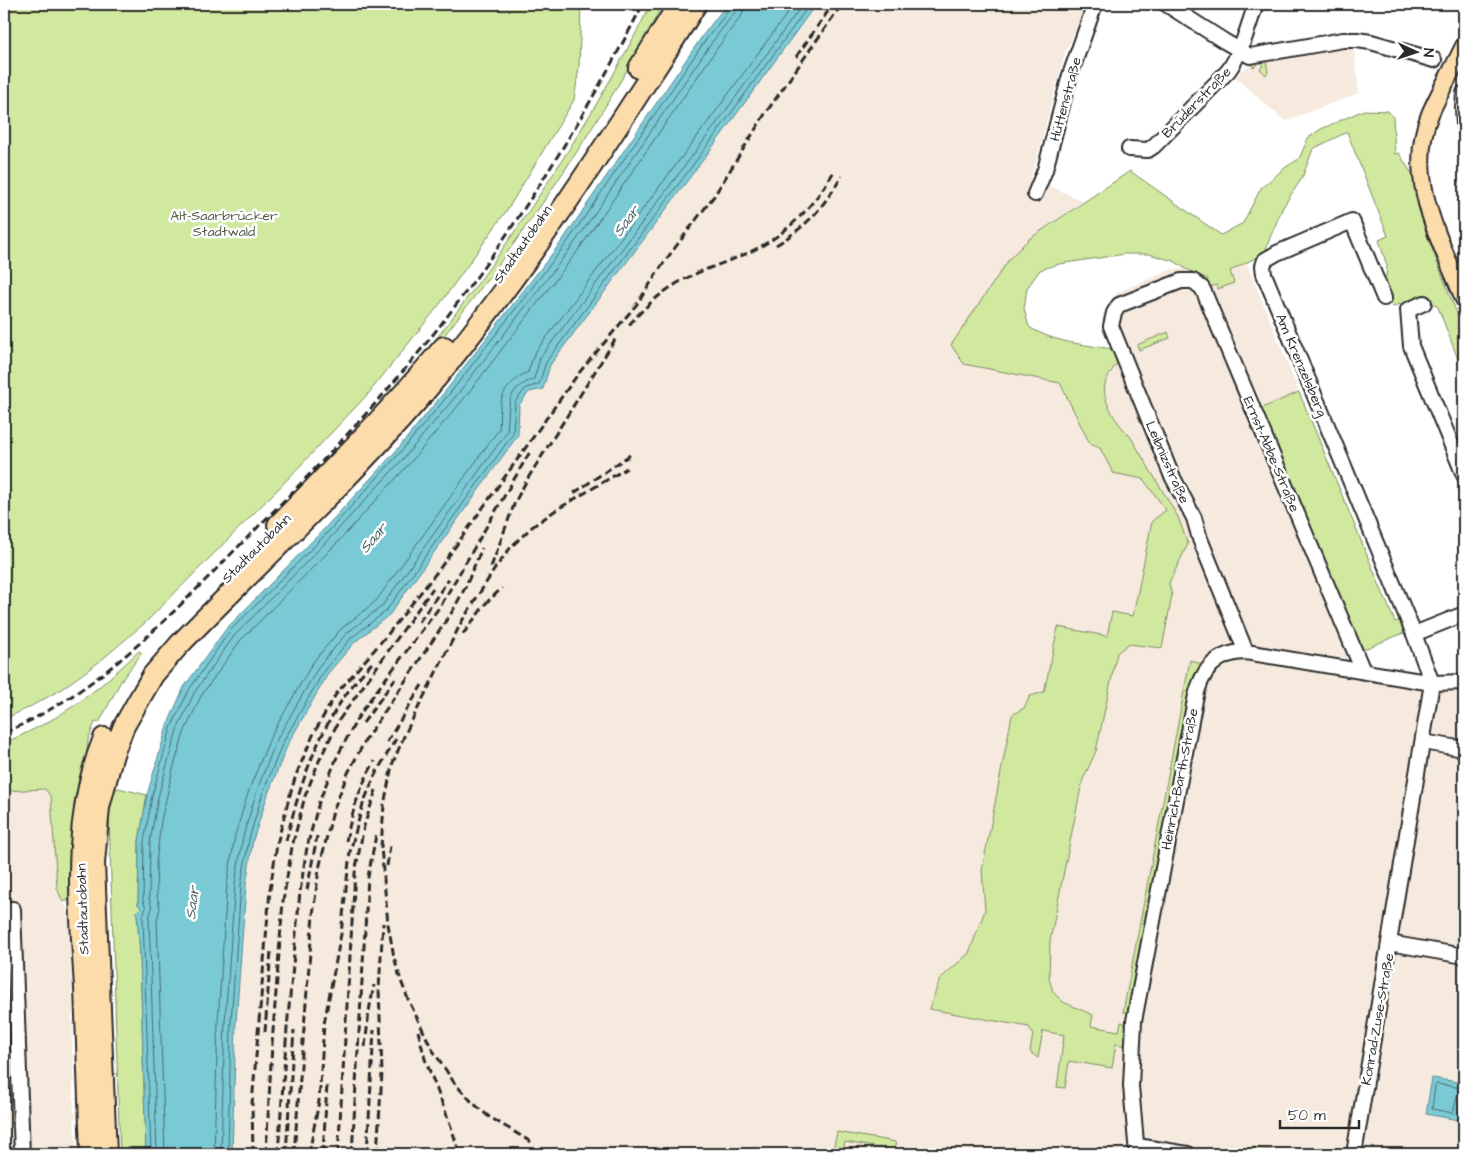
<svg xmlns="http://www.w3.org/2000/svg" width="1468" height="1158" viewBox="0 0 1468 1158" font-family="'Architects Daughter',sans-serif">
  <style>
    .built { fill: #f6eade }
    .green { fill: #d0e99f; stroke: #7e8a65 }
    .water { fill: #7acad5; stroke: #5a8a91 }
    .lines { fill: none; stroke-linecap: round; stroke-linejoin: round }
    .shore { stroke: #4b6b6f; stroke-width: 1 }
    .minor-casing { stroke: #2b2b2b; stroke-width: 18 }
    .major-casing { stroke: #2b2b2b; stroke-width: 20 }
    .highway-casing { stroke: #2b2b2b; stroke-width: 24 }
    .minor { stroke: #fff; stroke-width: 14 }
    .major { stroke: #fddcac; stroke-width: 16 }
    .highway { stroke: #fddcac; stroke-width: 20 }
    .rail { stroke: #2b2b2b; stroke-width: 3; stroke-dasharray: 8 4; stroke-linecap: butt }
    .labels { text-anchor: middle; stroke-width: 5; stroke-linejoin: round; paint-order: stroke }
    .street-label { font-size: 14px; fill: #2b2b2b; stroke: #fff }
    .park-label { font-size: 14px; fill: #545a48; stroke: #fff }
    .water-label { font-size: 15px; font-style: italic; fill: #435b5e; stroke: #fff }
  </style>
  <rect width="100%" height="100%" fill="#fff"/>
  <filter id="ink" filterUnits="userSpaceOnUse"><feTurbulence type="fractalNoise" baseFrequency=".02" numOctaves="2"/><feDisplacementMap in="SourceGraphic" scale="10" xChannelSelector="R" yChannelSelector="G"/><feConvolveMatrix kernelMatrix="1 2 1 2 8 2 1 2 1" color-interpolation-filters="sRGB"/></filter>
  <g filter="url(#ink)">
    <!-- built -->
    <g class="built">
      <path d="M816,4H1086L1064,56L1035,166L1030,177L1083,201L1029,239L964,364L1060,383L1107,405L1104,385L1117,363L1104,328L1103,315L1110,300L1118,292L1172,269H1186L1208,279L1247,264L1299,392L1250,414L1354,670L1464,680V1154H232L236,1022L246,885L253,840L268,794L288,744L329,672L355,642L390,614L518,435L519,405L529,392L543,389L550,365L720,137Z"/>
      <path d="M1344,48L1354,50L1359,93L1285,121L1235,77L1242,70L1258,61L1266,60L1267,62Z"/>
      <path d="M45,789L51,797L57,888L66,907L69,919L73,1013L71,1020L73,1021L72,1054H74L73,1070H74L75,1081L73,1082L74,1113H76V1118L74,1119L77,1154H4V791Z"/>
    </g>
    <!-- green -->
    <g class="green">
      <path d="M4,4H581L579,67L574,100L509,207L440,304L368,394L282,485L146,622L99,662L60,690L26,709L4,719Z"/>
      <path d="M651,4H663C597,132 509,257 417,369L415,366C505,252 586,133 651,4Z"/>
      <path d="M1266,60L1268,72L1266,75L1260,69L1263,66L1259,62L1254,67L1250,64Z"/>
      <path d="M1364,110L1388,111L1393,117L1395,154L1399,153L1415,179L1427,228L1426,233L1464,332V375L1438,307L1424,295L1392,307L1385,286L1387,266L1379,240L1388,236L1347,132L1313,149L1302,178L1283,207L1269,240L1265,253L1230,271L1234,283L1218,289L1216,285L1209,288L1207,284L1208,279L1186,269L1174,261L1149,254H1125L1059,264L1040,270L1027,288L1024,309L1029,327C1055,343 1082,344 1112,349L1117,363C1113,369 1107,377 1105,384C1101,401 1119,426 1130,436L1178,517L1188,544L1169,583L1172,596L1162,648L1128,644L1117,653L1096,751L1082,782L1050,941L1049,978L1053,992L1063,1002L1093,1015L1091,1026L1119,1031L1121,1022L1124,1023L1128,1030L1126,1046L1116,1044L1112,1068L1069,1061L1065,1088L1057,1087L1064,1035L1043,1031L1038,1058L1030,1052L1033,1034L1029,1027L929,1009L940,979L969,953L985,910L982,870L1012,715L1024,708L1030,696L1044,692L1058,627L1107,636L1112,612L1133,616L1152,521L1166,510L1143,479L1113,473L1100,448L1090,444L1060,383L964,364L951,345L1010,258L1029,239L1130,171L1221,235L1243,223L1261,188L1286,167L1299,159L1308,138L1321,129Z"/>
      <path d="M1168,332L1170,338L1139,350L1137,345Z"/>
      <path d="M1299,392L1395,622L1403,619L1406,632L1362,650L1260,409Z"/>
      <path d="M139,651L142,653L121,681L99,723L95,722L88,740L87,754L75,801L70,857V900L63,902L57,888L51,797L45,789L4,791V743C27,733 50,722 72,707C96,691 118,671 139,651Z"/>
      <path d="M1190,660L1199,663V667L1191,689L1131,1009L1128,1012H1123Z"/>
      <path d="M118,788L147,795L139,841L138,904L141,908L137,912L140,955L146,1154H120L109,818L110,804L114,790Z"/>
      <path d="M837,1132L896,1142L893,1154H891V1150L845,1142L842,1154H832Z"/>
      <path d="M1253,1147L1294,1154H1265L1250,1152Z"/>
    </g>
    <!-- water -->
    <g class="water">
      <path d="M727,4H816L720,137L550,365L543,389L529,392L519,405L518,435L390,614L355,642L329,672L288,744L268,794L253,840L246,885L236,1022L232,1154H146L140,955L137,912L141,908L138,904L139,841L147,795L167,726L184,687L226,629L323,530L395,452L447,389L562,241L703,35Z"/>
      <path d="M1432,1078L1464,1083L1458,1120L1426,1114Z"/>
    </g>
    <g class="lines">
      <!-- shore -->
      <g class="shore">
        <path d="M1437,1084L1462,1088L1461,1091L1457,1096L1453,1113L1432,1109L1435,1086Z"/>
        <path d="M151,1154L143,916L146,908L143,900L144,842L152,796L171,728L189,690L229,632L327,533L398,455L451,392L566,244L707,38L730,9L731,4"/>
        <path d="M157,1154L149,918L152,908L149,898L150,842L158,797L177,730L194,693L234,636L331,537L403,459L456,396L571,248L712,42L735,12L737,4"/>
        <path d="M165,1154L157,920L160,908L157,896L156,864L161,821L173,769L184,733L201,696L240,641L337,543L409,464L462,401L577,252L718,47L742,15L745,4"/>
        <path d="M214,1154L218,1021L227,884L235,835L250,787L271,736L313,662L341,629L376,601L499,429C500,420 499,410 501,401C504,388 517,377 528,372L534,354L705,126L794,4"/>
        <path d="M221,1154L225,1021L235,884L243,837L257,790L277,739L319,666L347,633L382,606L507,432C510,405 504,390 534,379L540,358L711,131L803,4"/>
        <path d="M228,1154L231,1021L241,885L249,839L263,792L283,742L325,669L351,638L386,611L513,434L515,402L526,388L539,384L546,362L716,134L810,4"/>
      </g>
      <defs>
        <g id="minor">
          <path d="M1166,4L1224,41L1250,56L1343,40H1357L1371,42L1434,60"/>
          <path d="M1464,93L1463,108L1464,126"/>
          <path d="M1129,149L1148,150L1154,146L1228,71C1242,52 1248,26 1256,4"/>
          <path d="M1035,194L1045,170L1070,75L1095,4"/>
          <path d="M1424,303L1408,310L1411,346L1464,475"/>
          <path d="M1414,634L1464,614"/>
          <path d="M1246,652L1200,539L1194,518L1171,474L1111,326L1114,313L1119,305L1181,281H1193L1202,288L1204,292L1363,671"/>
          <path d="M1423,742L1464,749"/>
          <path d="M4,909H13L22,1154"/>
          <path d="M1389,943L1464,956"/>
          <path d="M1137,1146L1188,1154"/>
          <path d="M1137,1154L1131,1086L1134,1021L1195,700C1201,672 1215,652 1246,652L1432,683L1464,682"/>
          <path d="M1354,1154L1432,683L1414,634L1264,274L1263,266L1265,260L1277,253L1352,221L1384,298"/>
        </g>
        <path id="major" d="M1464,46C1453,69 1440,91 1430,114C1404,178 1441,241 1464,299"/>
        <g id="highway">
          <path d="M639,68L679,4"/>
          <path d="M278,525C335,467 391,410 444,347"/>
          <path d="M91,1154C89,1099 87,1043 85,988C80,903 71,818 104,738"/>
          <path d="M106,1154L94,863L99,807L113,754L124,726L153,675L179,645C258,564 342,487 417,401C498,306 568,203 636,98C656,67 677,36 696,4"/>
        </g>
      </defs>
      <!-- minor casing -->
      <use href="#minor" class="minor-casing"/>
      <!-- major casing -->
      <use href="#major" class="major-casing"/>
      <!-- highway casing -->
      <use href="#highway" class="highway-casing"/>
      <!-- minor -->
      <use href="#minor" class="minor"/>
      <!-- major -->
      <use href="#major" class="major"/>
      <!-- highway -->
      <use href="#highway" class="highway"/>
      <!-- rail -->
      <g class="rail">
        <path d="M796,57L833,4"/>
        <path d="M776,245C808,226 823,207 842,176"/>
        <path d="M629,325C646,305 667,287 691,276C712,266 734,260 754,250C790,232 815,204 834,171"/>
        <path d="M574,493L630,455"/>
        <path d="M491,567L515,502L528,478L616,338"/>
        <path d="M419,622L449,579"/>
        <path d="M463,634L487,602L502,588"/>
        <path d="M363,723L395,679"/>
        <path d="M4,733C100,691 166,620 238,547C297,488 356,428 410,363C501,253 578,131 643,4"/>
        <path d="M387,742L422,685"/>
        <path d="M286,841C302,776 324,712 372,663"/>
        <path d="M346,841C352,812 360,786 375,761"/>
        <path d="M387,866L390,846"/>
        <path d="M307,890L317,836"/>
        <path d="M418,1031L425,1059L449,1121L460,1154"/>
        <path d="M265,1032L271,950"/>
        <path d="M365,1047L369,1011L374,985"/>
        <path d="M531,1142L488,1116L473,1103L455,1084L432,1049L408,999L401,981L394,957L388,924L381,847L384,805L392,765L405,734L462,621L496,567L511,547L532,527L556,510L627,468"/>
        <path d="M551,1153L554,1154"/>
        <path d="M253,1154L252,1104L270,890L277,844L289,798L296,775L314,733L336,694L388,634L440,568L578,374L637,304L665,261L714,196L765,114L842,4"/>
        <path d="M266,1154L272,1044L283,901L292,847L305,796L319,761L339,720L433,588"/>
        <path d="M278,1154L287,1028L300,892L307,847L319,802L337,757L357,719L369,701L441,605L531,450"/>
        <path d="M286,1154L294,1030"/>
        <path d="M294,1154L313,915L319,869L333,811L348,773L366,739L452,612L465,588L482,548"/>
        <path d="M309,1154L319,1101L324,1024L341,934L350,852L363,804L375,775L397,737"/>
        <path d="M323,1154L327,1084"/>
        <path d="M338,1154L355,873L364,826L376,790"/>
        <path d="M352,1154L368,877L376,835"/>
        <path d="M367,1154L374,1030"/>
        <path d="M377,1154L382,1073L379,989L383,923"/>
      </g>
    </g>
  </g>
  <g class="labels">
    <!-- street labels -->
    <g class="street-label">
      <text transform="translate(1065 99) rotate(-75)" y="5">Hüttenstraße</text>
      <text transform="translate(1196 102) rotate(-46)" y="5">Brüderstraße</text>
      <text transform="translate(522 244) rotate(-55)" y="5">Stadtautobahn</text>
      <text transform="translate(1302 365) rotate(67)" y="5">Am Krenzelsberg</text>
      <text transform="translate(1272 454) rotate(67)" y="5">Ernst-Abbe-Straße</text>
      <text transform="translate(1168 462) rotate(66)" y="5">Leibnizstraße</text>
      <text transform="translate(256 548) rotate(-45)" y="5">Stadtautobahn</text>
      <text transform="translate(1179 779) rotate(-79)" y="5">Heinrich-Barth-Straße</text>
      <text transform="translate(82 909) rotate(-92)" y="5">Stadtautobahn</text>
      <text transform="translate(1377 1019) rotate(-80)" y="5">Konrad-Zuse-Straße</text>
    </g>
    <!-- park labels -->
    <g class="park-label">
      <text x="224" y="220">Alt-Saarbrücker<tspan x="224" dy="16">Stadtwald</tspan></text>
    </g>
    <!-- water labels -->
    <g class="water-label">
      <text transform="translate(626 221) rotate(-53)" y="5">Saar</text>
      <text transform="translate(373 538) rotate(-49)" y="5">Saar</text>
      <text transform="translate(192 903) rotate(-83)" y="5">Saar</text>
    </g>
  </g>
  <!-- margin -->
  <rect width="1468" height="1158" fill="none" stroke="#fff" stroke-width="20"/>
  <rect x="10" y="10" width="1448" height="1138" fill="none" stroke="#2b2b2b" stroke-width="2" filter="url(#ink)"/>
  <!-- north arrow -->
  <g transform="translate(1416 52) rotate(93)" stroke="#ffffff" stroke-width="4" paint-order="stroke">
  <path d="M0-4L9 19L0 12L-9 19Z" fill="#2b2b2b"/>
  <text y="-8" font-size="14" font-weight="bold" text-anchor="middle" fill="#2b2b2b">N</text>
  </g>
  <!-- scale -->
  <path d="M1280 1120v8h79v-8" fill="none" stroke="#2b2b2b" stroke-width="2.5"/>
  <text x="1288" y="1120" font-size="15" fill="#2b2b2b" stroke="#ffffff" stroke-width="4" paint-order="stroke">50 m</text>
</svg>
